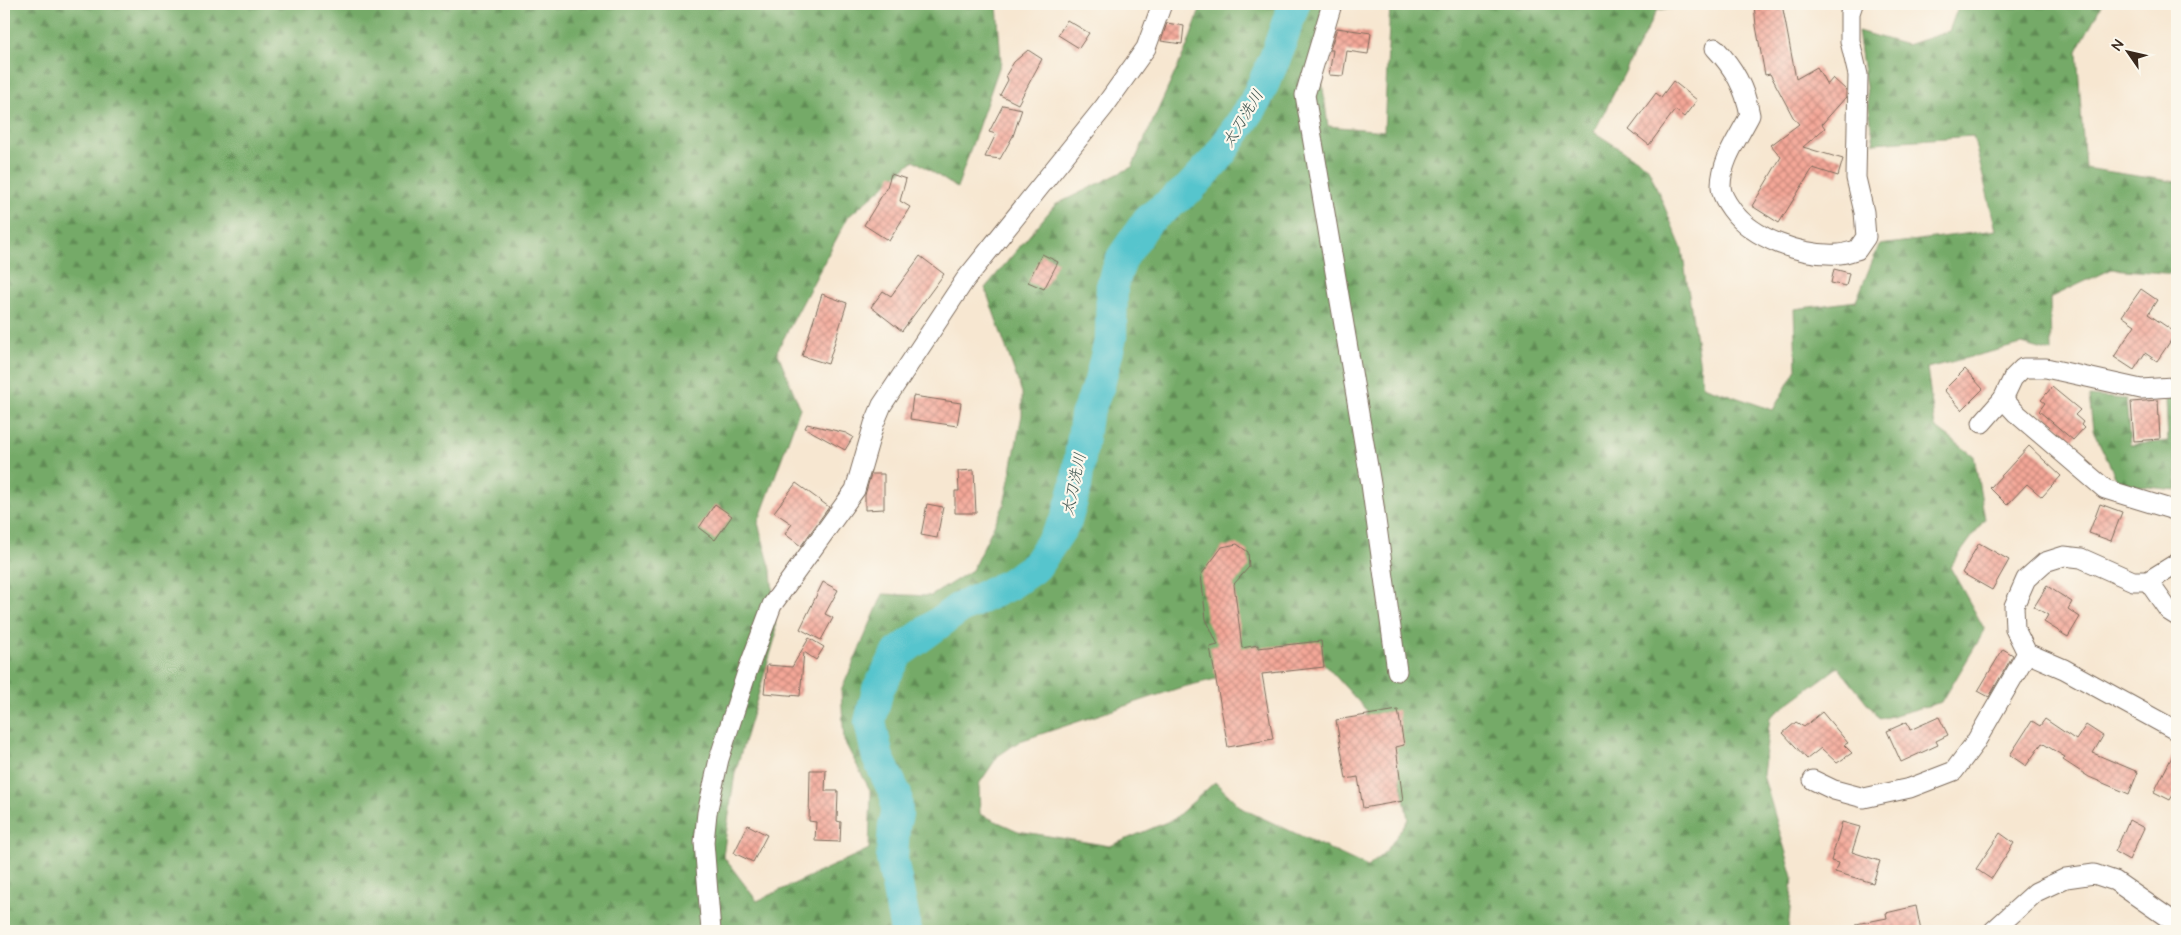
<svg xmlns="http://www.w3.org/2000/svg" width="2181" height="935" viewBox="0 0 2181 935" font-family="'Architects Daughter','Klee One',sans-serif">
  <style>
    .forest { fill: url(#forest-firs); stroke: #586a42; fill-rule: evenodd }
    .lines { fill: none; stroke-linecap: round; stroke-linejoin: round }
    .river { stroke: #57c5cd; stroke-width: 32 }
    .building { fill: url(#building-cross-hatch) }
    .minor-casing { stroke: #7d6c5d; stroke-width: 21 }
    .minor { stroke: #fff; stroke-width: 19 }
    .labels { text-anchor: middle; stroke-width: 4.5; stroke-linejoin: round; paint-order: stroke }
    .water-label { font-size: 16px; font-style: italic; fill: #435853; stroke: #fbf7ec }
  </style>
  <defs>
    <pattern id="forest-firs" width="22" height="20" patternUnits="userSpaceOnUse" patternTransform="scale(1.25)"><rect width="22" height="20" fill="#74aa67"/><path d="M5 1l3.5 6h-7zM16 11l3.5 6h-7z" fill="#608b54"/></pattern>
    <pattern id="building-cross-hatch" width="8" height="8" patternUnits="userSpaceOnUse" patternTransform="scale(1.25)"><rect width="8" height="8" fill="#f4a798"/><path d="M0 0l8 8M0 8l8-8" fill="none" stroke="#c7887b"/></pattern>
  </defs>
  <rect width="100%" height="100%" fill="#fbf7ec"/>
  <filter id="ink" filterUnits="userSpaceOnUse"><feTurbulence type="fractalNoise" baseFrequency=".02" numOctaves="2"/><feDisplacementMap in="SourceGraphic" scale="10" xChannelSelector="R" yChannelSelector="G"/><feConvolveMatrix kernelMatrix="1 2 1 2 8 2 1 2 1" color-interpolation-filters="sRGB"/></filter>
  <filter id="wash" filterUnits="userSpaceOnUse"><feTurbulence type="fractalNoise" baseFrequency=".0096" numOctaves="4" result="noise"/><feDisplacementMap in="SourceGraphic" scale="20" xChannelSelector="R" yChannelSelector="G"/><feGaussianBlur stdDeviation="1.12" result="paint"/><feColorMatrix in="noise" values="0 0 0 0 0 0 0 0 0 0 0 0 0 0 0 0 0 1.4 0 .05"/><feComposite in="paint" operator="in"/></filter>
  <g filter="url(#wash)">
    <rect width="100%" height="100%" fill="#f7e7d1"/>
    <!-- forest -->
    <g class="forest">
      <path d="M4,4H997L1001,62L957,188L914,160L848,217L777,351L800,408L758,523L771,570L776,635L735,773L723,856L757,901L869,849L871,792L844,741L841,691L883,594L931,596L972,570L1004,505L1022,415V393L985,288L1055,205L1132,167L1188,44L1202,4H1327L1320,65L1328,126L1384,131L1390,4H1681L1679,8L1657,10L1594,132L1648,167L1682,249L1703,386L1773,410L1796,369L1794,309L1856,301L1879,245L1996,230L1973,136L1874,143L1858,31L1907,45L1949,31L1959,4H2102L2077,51L2085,168L2177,182V274L2111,269L2050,298L2051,352L2022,344L1927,368L1935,427L1974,456L1985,519L1950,567L1985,630L1942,702L1880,719L1838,667L1770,717L1763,775L1793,877L1788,931H4ZM1309,647L1367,711L1356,743L1399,773L1408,819L1387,850L1368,867L1243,809L1215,782L1174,819L1110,846L1018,831L980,814L979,784L998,756L1020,741L1179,688L1236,674Z"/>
      <path d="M2089,396L2126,399L2130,445L2168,441L2166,400L2177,396V490L2119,484L2093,430Z"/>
    </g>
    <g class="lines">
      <!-- river -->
      <path class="river" d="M906,931L892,859L894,826L897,814L896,795L878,758L870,722L878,689L898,653L958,609L1010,584L1036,566L1066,521L1076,486L1086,416L1099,385L1111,337L1112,285L1122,258L1148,220L1189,189L1216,160L1254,104L1275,58L1294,4"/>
    </g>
    <g id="blocks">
      <!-- building -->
      <g class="building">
        <path d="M1754,4H1782L1796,79L1817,67L1827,85L1833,78L1846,90V97L1822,124L1825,128L1803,147L1843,159L1838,176L1813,168L1779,223L1752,206L1781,157L1771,145L1799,124L1793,117L1770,74L1765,75L1756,26Z"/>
        <path d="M1067,20L1089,33L1079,48L1058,35Z"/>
        <path d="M1167,23L1184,26L1182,44L1161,41Z"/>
        <path d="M1337,28L1371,33L1368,54L1347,51L1343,76L1329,75L1333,50H1330Z"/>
        <path d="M1028,50L1042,59L1018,104L1000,95L1008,80L1006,75L1014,62Z"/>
        <path d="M1673,81L1697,100L1684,117L1675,110L1649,145L1629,129L1656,93L1661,97Z"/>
        <path d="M1003,105L1022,109L1013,136L1000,159L985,157L996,134L989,132Z"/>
        <path d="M891,174L906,179L900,201L910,207L889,241L864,225L887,187Z"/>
        <path d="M1042,254L1058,262L1044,289L1028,282Z"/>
        <path d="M920,256L944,274L902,331L871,307L883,291L891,296Z"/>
        <path d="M1834,269L1849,273L1846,286L1831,283Z"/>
        <path d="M2141,289L2157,300L2148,314L2176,333L2157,361L2145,353L2134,370L2114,357L2135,325L2122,316Z"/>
        <path d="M822,294L847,303L828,364L802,356Z"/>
        <path d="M1965,369L1983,389L1962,410L1944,390Z"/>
        <path d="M2052,387L2080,410L2075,415L2083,422L2081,425L2084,428L2073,440L2039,411L2045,403L2041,400Z"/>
        <path d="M913,396L961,403L957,426L910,419Z"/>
        <path d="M2158,400L2160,439L2134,441L2131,402Z"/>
        <path d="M807,424L846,433L853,437L845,450L805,428Z"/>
        <path d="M2029,446L2061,476L2042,497L2027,484L2007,505L1990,488Z"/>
        <path d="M974,470L976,513H955V491H959L958,471Z"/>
        <path d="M871,474H884V509L865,510V495Z"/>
        <path d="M796,483L829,507L801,546L785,534L792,524L774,512Z"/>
        <path d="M715,504L732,516L715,540L699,528Z"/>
        <path d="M927,504L943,507L937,538L921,535Z"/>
        <path d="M2100,504L2122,512L2111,541L2089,533Z"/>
        <path d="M1979,543L2009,560L1992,590L1962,573Z"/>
        <path d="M1237,544L1248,552L1249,567L1234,584L1242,648L1258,645V648L1321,641L1324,667L1262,674L1273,739L1228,747L1210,647L1218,645L1206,619L1201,575L1222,547Z"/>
        <path d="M823,582L838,590L825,614L833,618L821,640L800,629Z"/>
        <path d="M2047,586L2072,602L2068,609L2080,617L2068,637L2044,622L2048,615L2034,607Z"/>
        <path d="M809,638L824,647L816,660L804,652L800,696L764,693L767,665L792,667Z"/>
        <path d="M2003,649L2013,655L1989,697L1978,691Z"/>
        <path d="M1398,710L1404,745L1396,747L1403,801L1363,808L1358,777L1346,779L1336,720Z"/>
        <path d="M1822,712L1848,743L1844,745L1852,753L1837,763L1821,748L1807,759L1783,733L1796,722L1804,727Z"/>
        <path d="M1939,717L1948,735L1936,741L1938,745L1901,762L1887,731L1907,722L1910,730Z"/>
        <path d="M2045,719L2076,740L2086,725L2103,736L2093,753L2138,772L2129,794L2089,777L2063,760L2065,757L2042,743L2026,766L2010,755L2032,721L2040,726Z"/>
        <path d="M2177,747V797L2173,795L2170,800L2154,792Z"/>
        <path d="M810,770H826L825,791H838L837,821L841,822L840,842L815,841L816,822L809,821Z"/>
        <path d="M2129,820L2144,828L2129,860L2115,852Z"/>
        <path d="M1842,822L1860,827L1852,852L1880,861L1873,883L1835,872L1838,863L1831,861Z"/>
        <path d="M748,825L767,835L753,862L734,853Z"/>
        <path d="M2000,833L2014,843L1991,879L1976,869Z"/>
        <path d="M1916,906L1921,931H1856V924L1887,918L1886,913Z"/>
      </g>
    </g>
  </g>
  <g filter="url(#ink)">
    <use href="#blocks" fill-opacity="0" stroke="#7d6c5d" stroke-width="1"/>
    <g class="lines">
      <defs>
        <g id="minor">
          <path d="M1332,4L1305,95L1371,484L1397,671"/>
          <path d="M1715,48C1734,68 1745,88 1750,115C1739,137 1721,160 1721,186C1721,195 1727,203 1732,210C1753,239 1802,256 1838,254C1844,254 1851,251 1857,250L1866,237L1864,212L1856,178L1858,75L1850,41V13L1853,4"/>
          <path d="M2177,385L2173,387L2141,389L2046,368H2023L2013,378L2003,399L2016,413L2105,489L2177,511"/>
          <path d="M1982,423L2003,399"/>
          <path d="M2177,563L2148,581H2133L2081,558L2064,556L2045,562L2026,579L2014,606L2015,629L2027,653L2064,669L2177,731"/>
          <path d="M2148,581L2169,611L2177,616"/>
          <path d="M1813,780L1834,790L1864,798L1910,788L1954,771L1975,743L2027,653"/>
          <path d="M711,931L704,842L707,813L719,759L747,672L772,605L855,490L874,424L882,405L965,280L1104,107L1146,48L1162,4"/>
          <path d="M1993,931L2036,892L2066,878L2094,874L2115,881L2177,924"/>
        </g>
      </defs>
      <!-- minor casing -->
      <use href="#minor" class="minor-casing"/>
      <!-- minor -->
      <use href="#minor" class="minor"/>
    </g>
  </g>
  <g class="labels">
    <!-- water labels -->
    <g class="water-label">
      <text transform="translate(1242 118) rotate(-59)" y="6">太刀洗川</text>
      <text transform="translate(1073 484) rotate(-78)" y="6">太刀洗川</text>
    </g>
  </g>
  <!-- margin -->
  <rect width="2181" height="935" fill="none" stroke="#fbf7ec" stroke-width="20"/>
  <!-- north arrow -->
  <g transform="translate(2128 52) rotate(304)" stroke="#fbf7ec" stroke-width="4" paint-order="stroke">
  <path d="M0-4L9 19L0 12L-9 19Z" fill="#3b2a1e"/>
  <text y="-8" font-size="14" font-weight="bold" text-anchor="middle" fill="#3b2a1e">N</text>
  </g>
</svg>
